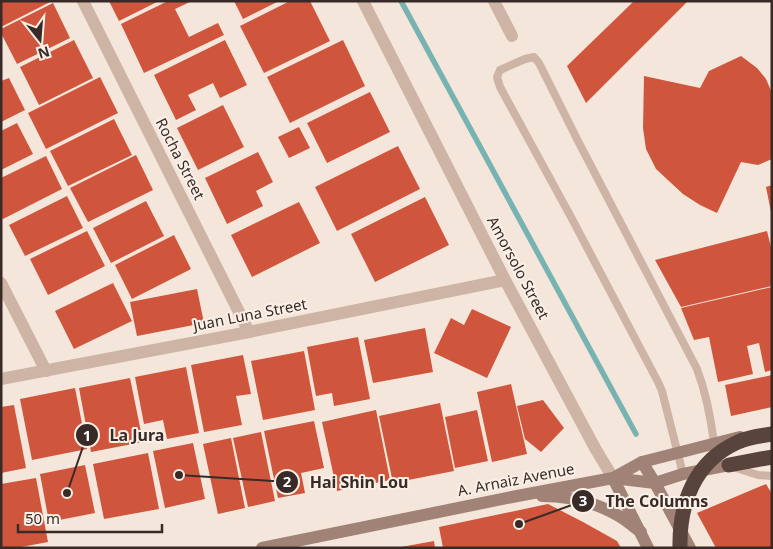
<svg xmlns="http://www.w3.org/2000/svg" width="773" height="549" viewBox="0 0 773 549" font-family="'Noto Sans',sans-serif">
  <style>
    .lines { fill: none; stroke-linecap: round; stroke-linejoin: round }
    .stream { stroke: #77b3b1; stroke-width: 5.5 }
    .building { fill: #cf553c }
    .lane { stroke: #cdb4a5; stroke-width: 8 }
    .street { stroke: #cdb4a5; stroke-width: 12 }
    .secondary { stroke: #a08276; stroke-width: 12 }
    .highway { stroke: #59443d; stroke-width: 15 }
    .highway-bridge { stroke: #59443d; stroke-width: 15 }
    .labels { text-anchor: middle; stroke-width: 4; stroke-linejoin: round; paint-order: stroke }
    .street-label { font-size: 15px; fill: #382b27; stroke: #fbf0e7 }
    .leader { fill: none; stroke: #382b27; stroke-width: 2 }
    .callout-dot { fill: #382b27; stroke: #fbf0e7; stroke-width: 2 }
    .mark-label { font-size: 15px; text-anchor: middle; font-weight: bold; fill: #fff }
    .callout-label { font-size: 16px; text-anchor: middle; font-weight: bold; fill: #382b27; stroke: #fbf0e7; stroke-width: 4; stroke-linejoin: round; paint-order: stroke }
  </style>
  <rect width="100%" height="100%" fill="#f4e6da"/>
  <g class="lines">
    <!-- stream -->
    <path class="stream" d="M401,1L636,434"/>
  </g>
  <!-- building -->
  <g class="building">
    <path d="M1,1H52L1,27Z"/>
    <path d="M109,1H159L119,21Z"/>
    <path d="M168,1H192L175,9L189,37L218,23L224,35L144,73L121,24Z"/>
    <path d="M234,1H279L243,19Z"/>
    <path d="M290,1H310L330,41L264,73L240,26Z"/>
    <path d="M634,1H688L586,103L567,66Z"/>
    <path d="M53,3L70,38L17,64L1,33V29Z"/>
    <path d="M74,40L93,78L39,105L20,67Z"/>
    <path d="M225,40L247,85L220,98L213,83L188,95L196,110L176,120L154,75Z"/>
    <path d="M343,40L365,86L290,123L267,77Z"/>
    <path d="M741,56L757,68L766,79L772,93V159L758,165L741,162L717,213L700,205L683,194L656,169L646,149L643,128L644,76L700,88L709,71Z"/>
    <path d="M100,77L118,113L46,149L28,113Z"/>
    <path d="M9,78L25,110L1,122V81Z"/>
    <path d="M370,92L390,132L327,163L307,123Z"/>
    <path d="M223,105L244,147L198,170L177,128Z"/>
    <path d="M114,119L132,155L68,186L50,151Z"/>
    <path d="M17,123L33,154L1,170V131Z"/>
    <path d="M299,127L310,148L289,158L278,137Z"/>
    <path d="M398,146L420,189L337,231L315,187Z"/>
    <path d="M258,152L273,182L256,191L263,206L227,224L205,178Z"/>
    <path d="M136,155L153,190L88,222L70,188Z"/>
    <path d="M46,156L62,189L3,219L1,216V178Z"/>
    <path d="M772,185V211L771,212L766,187Z"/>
    <path d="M67,196L83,228L25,256L9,225Z"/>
    <path d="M425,197L449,245L375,282L351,234Z"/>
    <path d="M146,201L164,236L111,263L93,228Z"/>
    <path d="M299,202L320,243L252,277L231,235Z"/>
    <path d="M87,231L105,266L48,295L30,259Z"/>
    <path d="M767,231L772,251V286L681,307L655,260Z"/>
    <path d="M174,235L191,269L132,299L115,265Z"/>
    <path d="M113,283L132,321L74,349L55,311Z"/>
    <path d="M772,287V370L765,372L759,343L747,346L753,374L718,382L709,337L694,340L681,308Z"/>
    <path d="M197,289L204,323L137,336L130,302Z"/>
    <path d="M472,309L511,327L487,378L434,353L451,318L464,325Z"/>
    <path d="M425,328L433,372L373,383L364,340Z"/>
    <path d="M358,337L370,399L334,406L332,393L316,396L307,347Z"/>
    <path d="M304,351L315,410L263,420L251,361Z"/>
    <path d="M243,355L251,394L236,396L242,425L204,432L191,365Z"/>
    <path d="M186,367L199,433L167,439L163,420L144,424L135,377Z"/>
    <path d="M772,375V407L731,416L725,385Z"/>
    <path d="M130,378L143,442L91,452L79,388Z"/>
    <path d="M511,384L527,454L492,462L477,392Z"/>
    <path d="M75,388L87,449L32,460L20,399Z"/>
    <path d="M543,400L564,428L541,452L525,439L517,406Z"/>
    <path d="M440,403L454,471L393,483L379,416Z"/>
    <path d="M14,405L26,468L1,473V407Z"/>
    <path d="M376,410L390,480L337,491L322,422Z"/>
    <path d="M477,410L488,461L455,468L445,417Z"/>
    <path d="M314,421L324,468L301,473L305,493L278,498L264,431Z"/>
    <path d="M261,432L275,501L248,507L233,438Z"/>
    <path d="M231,438L245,508L218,514L203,444Z"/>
    <path d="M193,443L205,499L165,508L153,451Z"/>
    <path d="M148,453L159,509L104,519L93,464Z"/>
    <path d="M85,465L95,513L49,522L40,474Z"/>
    <path d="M36,478L48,542L16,548H1V484Z"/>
    <path d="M766,484L772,494V548H716L697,513Z"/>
    <path d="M548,504L583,522L617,541L621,548H443L439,527Z"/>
    <path d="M434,541L435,548H401V547Z"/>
  </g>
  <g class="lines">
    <!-- lane -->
    <g class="lane">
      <path d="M733,467L758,475L772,476"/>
      <path d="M683,474L662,391L658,382L571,217L500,87L497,77L500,70L525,59L534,57L539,63L578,141L697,369C706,393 711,419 714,443"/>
    </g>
    <!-- street -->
    <g class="street">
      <path d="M83,1L249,332"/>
      <path d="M363,1L505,280L595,448L613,478"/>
      <path d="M494,1L512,36"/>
      <path d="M1,283L46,371"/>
      <path d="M1,379L249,332L505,280"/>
    </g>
    <!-- secondary -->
    <g class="secondary">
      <path d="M642,462L655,483L690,548"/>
      <path d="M613,478L655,483L683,474L729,465"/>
      <path d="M613,478L648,548"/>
      <path d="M542,496C569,496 595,502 619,516C626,520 634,527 641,532"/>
      <path d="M262,548L512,497L613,478L642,462L740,437"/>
    </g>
    <!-- highway -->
    <path class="highway" d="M729,465L772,457"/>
    <!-- highway-bridge -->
    <path class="highway-bridge" d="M680,548C679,503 695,461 738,442C748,437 761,436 772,434"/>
  </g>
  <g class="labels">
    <!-- street labels -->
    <g class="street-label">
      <text transform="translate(180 159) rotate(63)" y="5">Rocha Street</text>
      <text transform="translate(518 268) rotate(62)" y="5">Amorsolo Street</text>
      <text transform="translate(250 315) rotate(-11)" y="5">Juan Luna Street</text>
      <text transform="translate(516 480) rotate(-11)" y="5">A. Arnaiz Avenue</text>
    </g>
  </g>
  <!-- callouts -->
  <path class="leader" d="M67 493L87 435M179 475L287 482M519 524L583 501"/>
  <g class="callout-dot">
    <circle cx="67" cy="493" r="5"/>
    <circle cx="179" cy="475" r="5"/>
    <circle cx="519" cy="524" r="5"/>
    <circle cx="87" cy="435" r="12"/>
    <circle cx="287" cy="482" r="12"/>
    <circle cx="583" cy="501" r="12"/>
  </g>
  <g class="mark-label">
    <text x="87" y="441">1</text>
    <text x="287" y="487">2</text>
    <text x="583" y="506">3</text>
  </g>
  <g class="callout-label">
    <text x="137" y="441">La Jura</text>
    <text x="359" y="488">Hai Shin Lou</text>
    <text x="657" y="507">The Columns</text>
  </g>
  <!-- border -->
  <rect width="773" height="549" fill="none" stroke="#382b27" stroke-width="5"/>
  <!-- north arrow -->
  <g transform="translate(40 40) rotate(163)" stroke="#fbf0e7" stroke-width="4" paint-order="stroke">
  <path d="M0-4L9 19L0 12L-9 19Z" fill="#382b27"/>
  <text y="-8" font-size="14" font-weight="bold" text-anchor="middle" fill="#382b27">N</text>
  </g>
  <!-- scale -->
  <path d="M18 524v8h144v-8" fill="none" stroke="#382b27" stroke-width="2.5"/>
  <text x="25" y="524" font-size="15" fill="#382b27" stroke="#fbf0e7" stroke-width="4" paint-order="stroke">50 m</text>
</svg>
